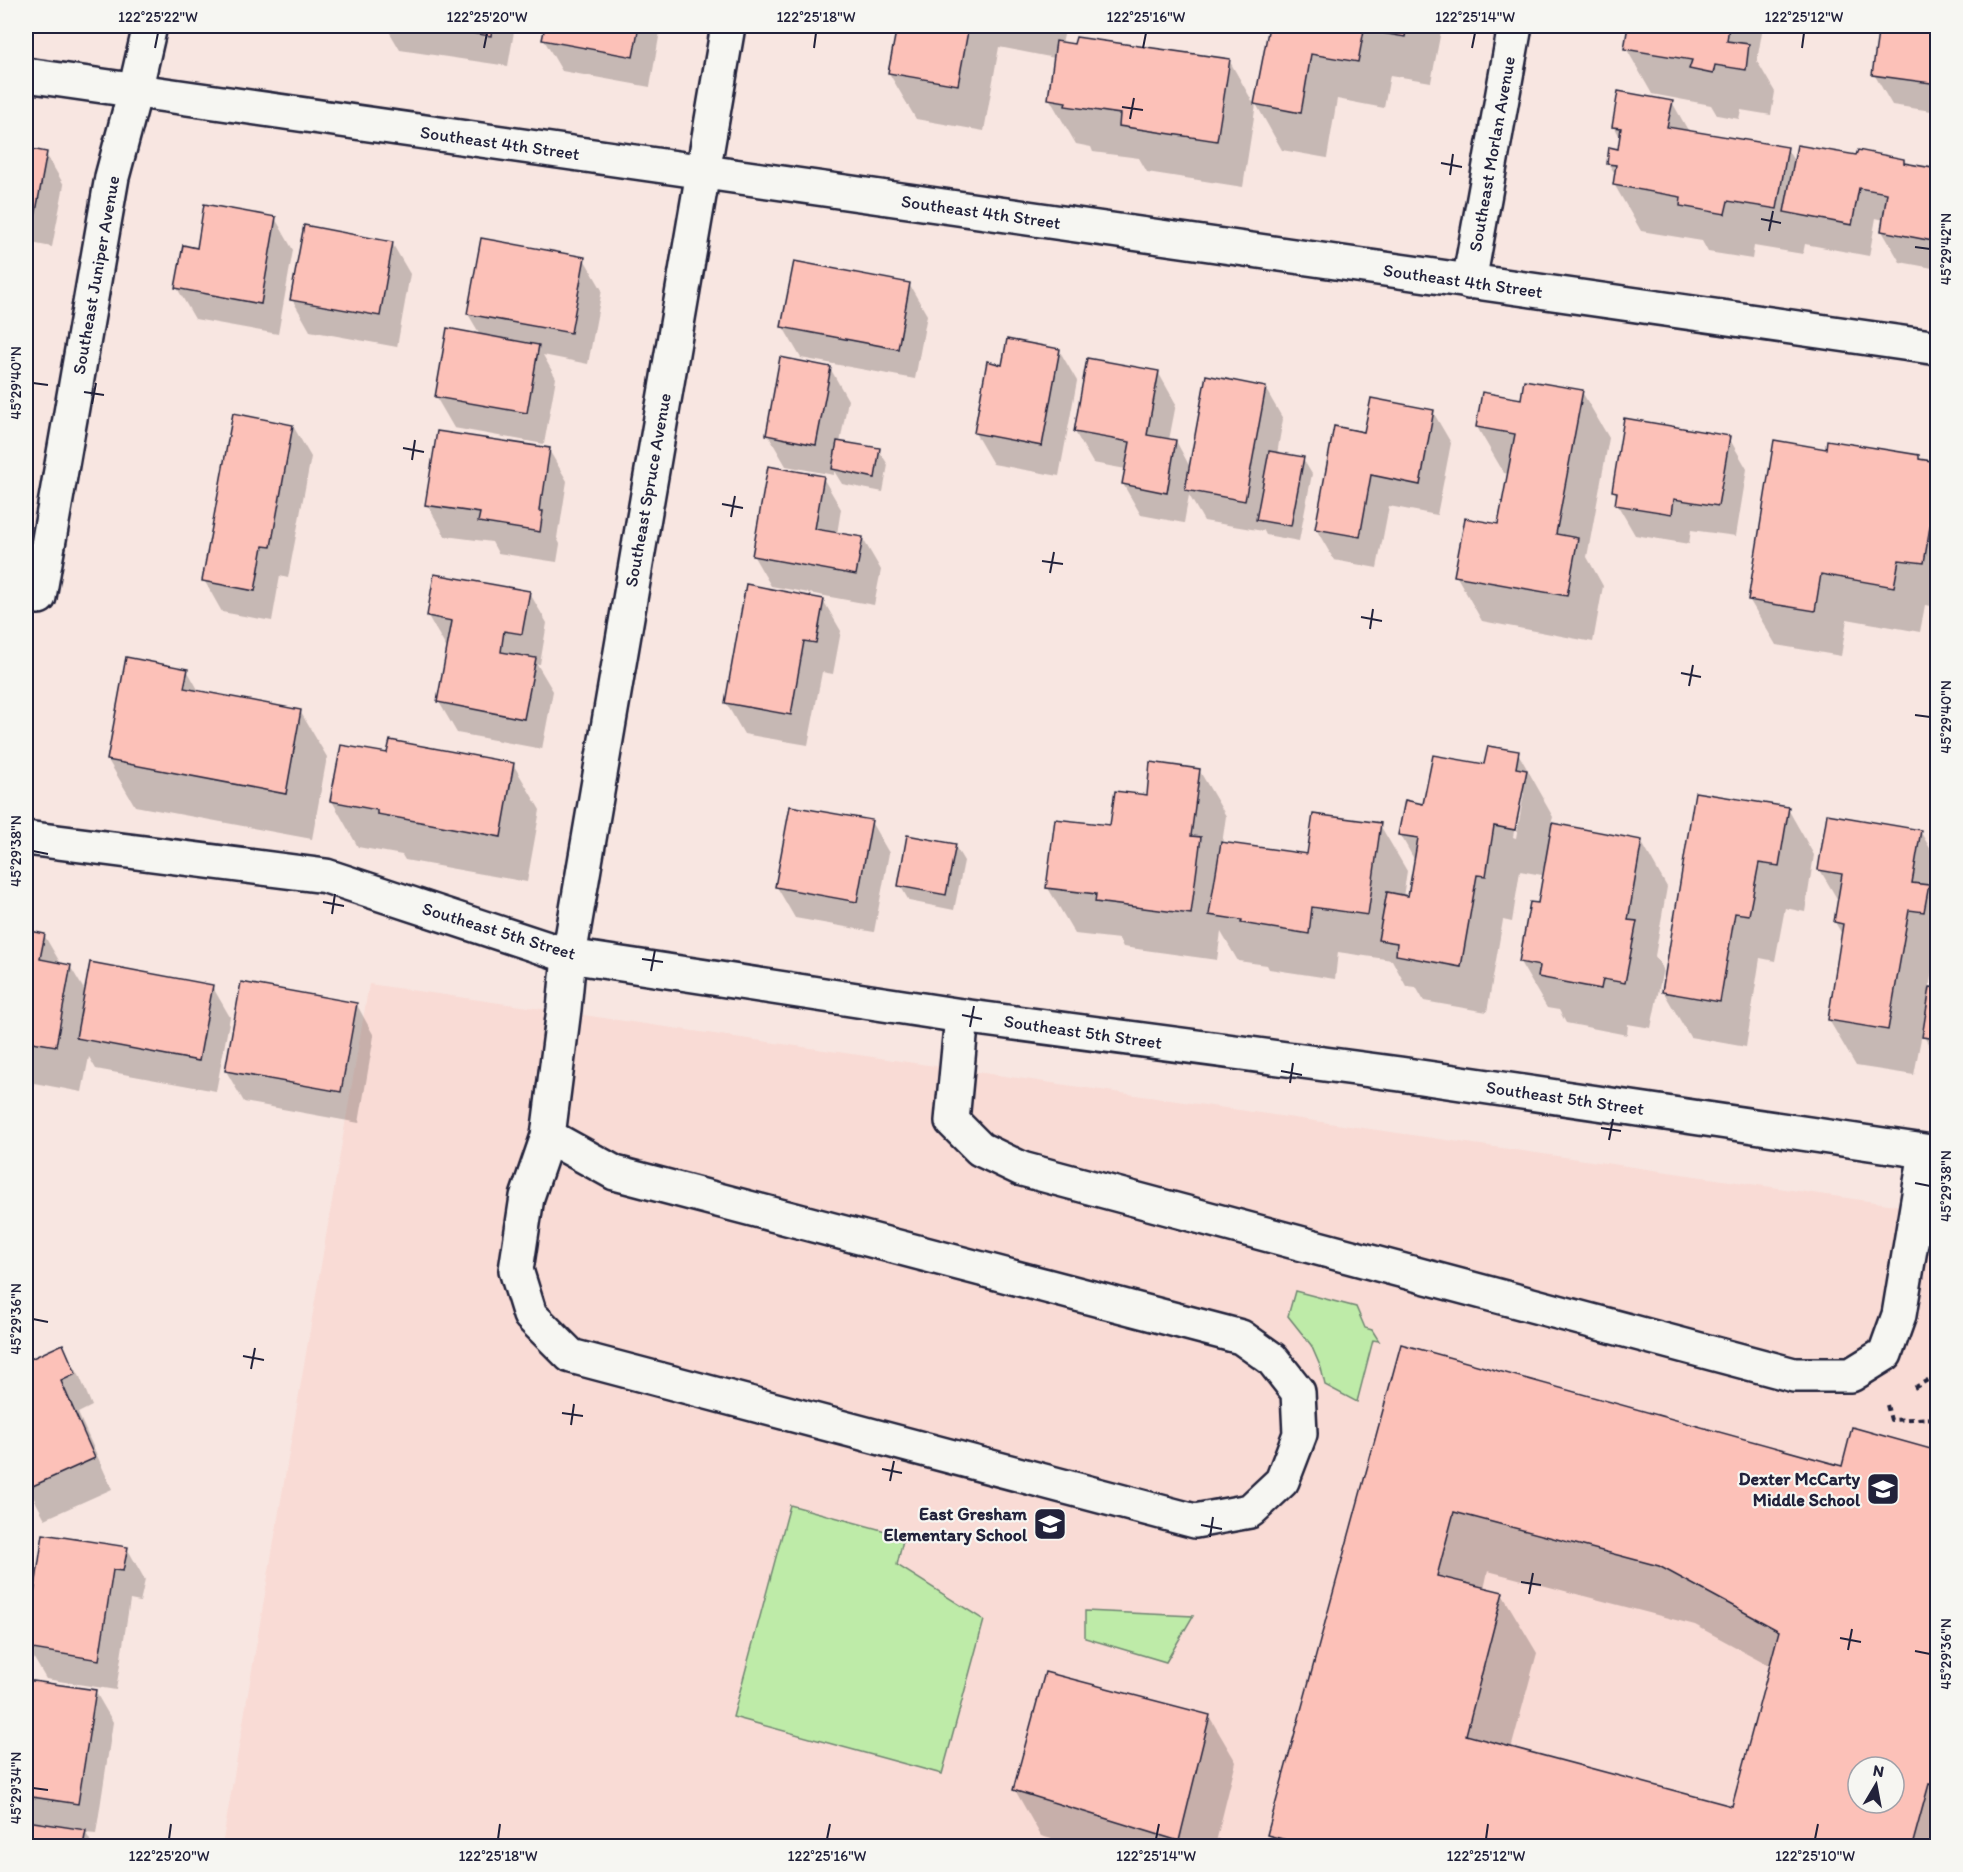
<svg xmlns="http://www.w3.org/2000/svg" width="1963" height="1872" viewBox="0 0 1963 1872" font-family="Itim,sans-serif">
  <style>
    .built { fill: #f9dbd5; fill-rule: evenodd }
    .green { fill: #beeba8; stroke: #708672; stroke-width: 1.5 }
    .shadow { fill: #0003; fill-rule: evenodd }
    .building { fill: #fcc1b8; stroke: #22223b; stroke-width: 1.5; fill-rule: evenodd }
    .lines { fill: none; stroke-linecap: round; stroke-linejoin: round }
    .minor-casing { stroke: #22223b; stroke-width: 38 }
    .path { stroke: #22223b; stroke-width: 4; stroke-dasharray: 6 4.5; stroke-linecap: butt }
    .minor { stroke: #f6f6f2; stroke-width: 33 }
    .ticks { fill: none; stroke: #22223b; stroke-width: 2 }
    .labels { text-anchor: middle; stroke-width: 4.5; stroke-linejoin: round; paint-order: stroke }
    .street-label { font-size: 18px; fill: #22223b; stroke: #f6f6f2 }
    .poi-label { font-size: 18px; font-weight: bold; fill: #22223b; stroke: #f6f6f2; text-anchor: end }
    .neatline { fill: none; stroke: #22223b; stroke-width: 2 }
    .ticks-label { font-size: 15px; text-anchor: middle; fill: #22223b }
  </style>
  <rect width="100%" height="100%" fill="#f8e6e1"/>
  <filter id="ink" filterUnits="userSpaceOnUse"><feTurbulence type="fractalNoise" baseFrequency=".0167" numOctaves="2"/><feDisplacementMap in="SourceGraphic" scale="12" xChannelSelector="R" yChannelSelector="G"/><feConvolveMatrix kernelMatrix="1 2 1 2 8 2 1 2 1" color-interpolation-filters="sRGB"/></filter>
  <g filter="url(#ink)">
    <!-- built -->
    <path class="built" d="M369,984L1937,1211V1846H222ZM1858,1767H1894V1803H1858Z"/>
    <!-- green -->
    <g class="green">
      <path d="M1295,1291L1356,1307L1365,1328L1372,1330L1379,1341L1373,1340L1357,1402L1325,1385L1321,1368L1311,1345L1288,1316Z"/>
      <path d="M790,1505L904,1536L897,1565L984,1620L942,1774L733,1717Z"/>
      <path d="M1085,1611L1193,1616L1166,1662L1085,1638Z"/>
    </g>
    <!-- shadow -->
    <g class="shadow">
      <path d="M386,26H515L508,66L400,50Z"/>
      <path d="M546,26H661L650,87L562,71L544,40Z"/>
      <path d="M898,26H1066L1062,44L1229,60L1255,106L1270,26H1442L1431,82L1390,75L1384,108L1337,99L1327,158L1282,150L1256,104L1243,187L1147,172L1139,158L1093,152L1091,147L1076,144L1049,98L1055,58L999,47L984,131L916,119L889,73Z"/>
      <path d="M1630,26H1763L1757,61L1775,92L1771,115L1741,110L1739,119L1717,115L1711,105L1652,94L1626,48Z"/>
      <path d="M1881,26H1938V112L1892,105L1874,74Z"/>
      <path d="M1672,102L1689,132L1787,149L1795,163L1857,157L1903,160L1906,165L1938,171V269L1900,262L1882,231L1884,220L1876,218L1869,256L1805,244L1803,254L1754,246L1752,259L1708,252L1702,241L1641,231L1614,184L1616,175L1608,163L1619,150L1621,139L1614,126Z"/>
      <path d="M26,150L46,154L64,185L52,247L26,242Z"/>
      <path d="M275,218L293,250L278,334L195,319L177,288L198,249Z"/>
      <path d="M392,243L410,274L397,347L310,331L292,299Z"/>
      <path d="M584,259L602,290L588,364L543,355L556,378L544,444L454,428L436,397L481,336L468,314Z"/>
      <path d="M909,284L927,315L915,379L801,358L783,327Z"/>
      <path d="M1059,350L1077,381L1059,476L993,464L975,433L1004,366Z"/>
      <path d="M830,368L848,400L840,443L879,450L888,465L883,492L842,484L834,471V475L786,466L768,435Z"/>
      <path d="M1158,372L1176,404L1169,440L1176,441L1190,467L1265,388L1283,419L1277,454L1303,459L1312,474L1299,541L1266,535L1263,529V531L1204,521L1189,495L1184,523L1141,515L1123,484L1126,469L1093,463L1075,432Z"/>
      <path d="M1582,392L1609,438L1587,557L1603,586L1593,642L1482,621L1456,575L1499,525L1509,474L1504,473L1477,427L1522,401Z"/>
      <path d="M1433,412L1451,443L1437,515L1389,506L1377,568L1334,560L1316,529L1365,433Z"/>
      <path d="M293,426L311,457L288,578L280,576L272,621L222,612L204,580Z"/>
      <path d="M1729,438L1747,469L1736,536L1691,530L1689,544L1635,535L1617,504V498L1614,491Z"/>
      <path d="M549,450L567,481L560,526L559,525L557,538L560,544L557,562L498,553L492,542L445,536L427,504Z"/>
      <path d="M1827,451L1918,457L1921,461L1938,464V607L1925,605L1920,632L1847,619L1841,656L1776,645L1749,599Z"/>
      <path d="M823,478L841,509L837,534L863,539L881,570L874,605L771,586L753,555Z"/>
      <path d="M529,592L547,623L540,664H537L553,691L542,749L457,733L439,702L449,648L446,647L428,616Z"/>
      <path d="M823,600L841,631L833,674L822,672L808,745L744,734L726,703Z"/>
      <path d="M187,670L200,693L300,711L327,757L312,839L135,806L108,760Z"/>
      <path d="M1518,753L1544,799V801L1553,817L1551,824L1641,841L1667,887L1655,956L1663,969L1651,1028L1628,1024L1627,1035L1566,1023L1559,1010L1547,1008L1520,962L1539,905L1546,868H1543L1542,875L1520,871L1512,922L1503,920L1487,1012L1424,1001L1416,987L1406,986L1392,960L1338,952L1335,979L1269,969L1267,965L1238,961L1221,932L1217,960L1123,947L1119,939L1075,934L1048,888L1112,827L1148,796L1199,770L1226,816L1222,844L1309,856L1380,825L1407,871L1403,897L1409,898L1415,861L1400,834L1424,805L1486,766ZM1521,793H1524L1516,838L1513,837Z"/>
      <path d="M388,755L513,764L540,810L527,882L405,860L402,855L358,847L332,801Z"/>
      <path d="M1788,809L1814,855L1805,912L1785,908L1775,961L1760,958L1746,1047L1690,1037L1663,991Z"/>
      <path d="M871,822L889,853L874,932L795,918L777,887Z"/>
      <path d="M1920,831L1938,862V955H1935L1929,988L1938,989V1061L1922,1033L1914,1075L1856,1066L1829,1020L1843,936L1835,922L1839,902L1820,870Z"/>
      <path d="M955,846L964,861L954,910L909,901L900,885Z"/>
      <path d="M26,932L44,935L61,964L70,966L86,993L212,986L230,1017L216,1091L96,1069L89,1057L82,1092L34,1083L29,1112L26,1111Z"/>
      <path d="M357,1005L374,1036L359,1123L244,1102L226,1071Z"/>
      <path d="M63,1346L80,1377L92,1406L78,1413L112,1489L45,1519L26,1484V1363Z"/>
      <path d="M1402,1346L1843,1468L1938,1452V1846H1275L1268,1834ZM1488,1571L1695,1625L1771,1666L1733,1807L1511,1749L1537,1653L1502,1594L1484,1589ZM1858,1767H1894V1803H1858Z"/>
      <path d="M127,1548L145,1580L140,1602L130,1600L116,1690L46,1679L28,1648Z"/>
      <path d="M26,1681L95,1691L113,1722L96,1834L86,1833L93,1846H26L28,1825L26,1824Z"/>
      <path d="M1209,1716L1236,1762L1215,1846H1076L1041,1836L1015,1790Z"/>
    </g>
    <!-- building -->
    <g class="building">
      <path d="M424,26H492L491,36Z"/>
      <path d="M545,26H639L633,57L542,40Z"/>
      <path d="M897,26H969L958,85L888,73Z"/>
      <path d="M1269,26H1407L1405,37L1364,30L1358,62L1311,54L1301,113L1254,104Z"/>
      <path d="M1628,26H1729L1727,41L1749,44L1746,70L1715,65L1713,74L1689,69L1692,60L1624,49Z"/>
      <path d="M1879,26H1938V84L1872,75Z"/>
      <path d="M1076,37L1230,59L1217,141L1119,126L1120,114L1065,106L1066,102L1048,99L1056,41L1074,44Z"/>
      <path d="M1618,91L1673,101L1667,127L1788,147L1777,209L1728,201L1725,214L1680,206L1681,197L1613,185L1616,165L1607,164L1609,147L1618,149L1621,128L1612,127Z"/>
      <path d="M1797,145L1856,155L1858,150L1904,159V163L1938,169V242L1881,231L1887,193L1859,188L1852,225L1784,212Z"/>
      <path d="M26,148L47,152L35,217L26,215Z"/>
      <path d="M204,204L276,217L261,304L175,288L183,245L197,248Z"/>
      <path d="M304,225L393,242L380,316L290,300Z"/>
      <path d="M481,238L585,257L571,333L467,314Z"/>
      <path d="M794,261L910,283L898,349L781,327Z"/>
      <path d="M447,328L539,345L527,413L435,397Z"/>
      <path d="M1007,339L1060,349L1042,446L974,433L987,361L1002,365Z"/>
      <path d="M780,357L831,367L816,445L766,435Z"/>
      <path d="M1087,358L1159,371L1147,435L1176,440L1167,493L1122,484L1130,442L1074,432Z"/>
      <path d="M1206,375L1266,387L1245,501L1185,490Z"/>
      <path d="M1524,380L1583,390L1556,534L1578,538L1567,596L1454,576L1465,518L1498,524L1515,434L1476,427L1482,392L1521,399Z"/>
      <path d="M1371,398L1434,410L1420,485L1371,475L1360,537L1315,529L1334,426L1364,432Z"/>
      <path d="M233,413L293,425L271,547L263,546L255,591L202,581Z"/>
      <path d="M1624,418L1730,436L1718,506L1674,499L1672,514L1615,505L1617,492L1612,491Z"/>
      <path d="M437,431L550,448L543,495H541L539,511H543L540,532L478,522L480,513L425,505Z"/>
      <path d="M1774,440L1826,449L1827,440L1919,455V459L1938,462V478L1924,563L1899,560L1894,587L1821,574L1815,611L1748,600Z"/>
      <path d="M837,441L880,448L875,478L832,469Z"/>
      <path d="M1269,451L1304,457L1291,526L1256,520Z"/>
      <path d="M768,466L824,476L815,529L863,537L856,575L752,556Z"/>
      <path d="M434,574L530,591L522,634L504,631L501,652L536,658L524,719L437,702L452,621L427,616Z"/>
      <path d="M746,584L824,599L816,643L804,641L791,715L725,703Z"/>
      <path d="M126,657L188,669L184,688L301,710L286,794L107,760Z"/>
      <path d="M390,740L514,763L501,837L377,814V810L330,801L341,745L387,753Z"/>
      <path d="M1488,746L1519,751L1516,768L1527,770L1515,830L1494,826L1486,876L1477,875L1461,967L1396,955L1397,943L1378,940L1387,892L1408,896L1418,838L1398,835L1405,800L1423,804L1433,755L1484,764Z"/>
      <path d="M1150,762L1200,769L1191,836L1201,837L1191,914L1095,902L1096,894L1046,888L1055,819L1110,825L1115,791L1147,795Z"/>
      <path d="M1695,792L1789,807L1779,866L1759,863L1749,915L1735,913L1720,1002L1662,992Z"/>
      <path d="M790,806L872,820L857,902L775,887Z"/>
      <path d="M1313,814L1381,823L1368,915L1312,907L1309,934L1241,923L1242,920L1209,915L1221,842L1307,854Z"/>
      <path d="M1827,814L1921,830L1912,883L1929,885L1924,912L1909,910L1888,1030L1828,1020L1843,924L1834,922L1842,874L1818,870Z"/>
      <path d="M1552,823L1642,840L1628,920L1637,921L1625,983L1603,979L1601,989L1538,977L1540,966L1519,962L1530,902L1538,903Z"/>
      <path d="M907,835L956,844L946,895L898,886Z"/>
      <path d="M26,930L45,934L40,959L71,965L56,1046L26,1041Z"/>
      <path d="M90,962L213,985L199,1061L76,1038Z"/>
      <path d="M241,982L357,1003L341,1092L225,1071Z"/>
      <path d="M1930,987L1938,988V1039L1922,1037Z"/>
      <path d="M63,1344L76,1374L61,1381L95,1458L26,1489V1361Z"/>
      <path d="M1401,1344L1842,1466L1852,1427L1938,1451V1786L1929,1784L1912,1846H1310L1267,1835ZM1454,1512L1659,1566L1779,1631L1732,1806L1466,1735L1503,1592L1437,1576ZM1858,1767H1894V1803H1858Z"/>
      <path d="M43,1534L128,1547L123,1571L113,1570L99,1660L26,1648Z"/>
      <path d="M1045,1672L1210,1715L1179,1841L1013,1790Z"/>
      <path d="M26,1680L96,1690L78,1804L26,1796Z"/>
      <path d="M27,1821L86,1830L83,1846H26Z"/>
    </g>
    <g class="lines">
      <defs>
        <g id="minor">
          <path d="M26,75L1938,348"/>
          <path d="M1469,282L1515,26"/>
          <path d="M39,597L112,177L135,91L150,26"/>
          <path d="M26,838L326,876L569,956L962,1016L1400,1074L1938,1153"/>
          <path d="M962,1016L952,1121L980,1149L1022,1169L1794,1375H1851L1885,1354L1899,1315L1926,1152"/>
          <path d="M548,1136L615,1173L1241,1337L1272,1359L1298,1392L1300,1434L1282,1481L1250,1511L1195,1521L571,1356L530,1315L516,1270L527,1197L548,1136L564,1009L569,956L728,26"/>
        </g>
      </defs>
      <!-- minor casing -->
      <use href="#minor" class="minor-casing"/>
      <!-- path -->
      <g class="path">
        <path d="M1914,1388L1938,1374"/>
        <path d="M1887,1405L1891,1420L1938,1418"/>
        <path d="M1211,1846L1213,1840L1235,1846"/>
      </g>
      <!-- minor -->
      <use href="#minor" class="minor"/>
    </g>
  </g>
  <!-- ticks -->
  <path class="ticks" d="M155,48L158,33M484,48L487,33M814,48L816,33M1143,48L1146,33M1472,48L1475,33M1802,48L1804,33M1122,107L1143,110M1130,119L1134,98M1441,163L1462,167M1450,175L1453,154M1761,219L1781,223M1769,231L1773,211M1915,247L1930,249M33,383L48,385M84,392L104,395M92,404L96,383M403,448L424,452M412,460L415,440M722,504L743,508M731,517L735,496M1042,561L1063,564M1050,573L1054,552M1361,617L1382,621M1370,629L1373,609M1681,673L1701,677M1689,686L1693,665M1915,715L1930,717M33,851L48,854M323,902L344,906M332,914L335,894M642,959L663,962M651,971L655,950M962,1015L982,1019M970,1027L974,1006M1281,1071L1302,1075M1290,1083L1293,1063M1601,1128L1621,1131M1609,1140L1613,1119M1915,1183L1930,1186M33,1319L48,1322M243,1356L264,1360M251,1369L255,1348M562,1413L583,1416M571,1425L574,1404M882,1469L902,1473M890,1481L894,1461M1201,1525L1222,1529M1210,1537L1213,1517M1521,1582L1541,1585M1529,1594L1533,1573M1840,1638L1861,1642M1848,1650L1852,1629M1915,1651L1930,1654M33,1788L48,1790M169,1839L171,1824M498,1839L500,1824M827,1839L830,1824M1156,1839L1159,1824M1486,1839L1488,1824M1815,1839L1818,1824"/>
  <!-- icons -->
  <defs>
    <symbol id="school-square" viewBox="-11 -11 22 22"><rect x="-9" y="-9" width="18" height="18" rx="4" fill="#22223b" stroke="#f6f6f2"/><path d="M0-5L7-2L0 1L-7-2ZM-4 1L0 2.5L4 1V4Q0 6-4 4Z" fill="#fff"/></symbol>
  </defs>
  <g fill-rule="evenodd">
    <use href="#school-square" x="1864" y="1470" width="38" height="38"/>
    <use href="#school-square" x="1031" y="1505" width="38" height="38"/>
  </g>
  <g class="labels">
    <!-- street labels -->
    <g class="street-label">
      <text transform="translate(500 143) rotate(8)" y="6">Southeast 4th Street</text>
      <text transform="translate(1492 154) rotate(-80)" y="6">Southeast Morlan Avenue</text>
      <text transform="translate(981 212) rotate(8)" y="6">Southeast 4th Street</text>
      <text transform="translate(96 275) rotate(-80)" y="6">Southeast Juniper Avenue</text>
      <text transform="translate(1463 281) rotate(8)" y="6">Southeast 4th Street</text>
      <text transform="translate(648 490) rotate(-80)" y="6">Southeast Spruce Avenue</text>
      <text transform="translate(499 931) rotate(17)" y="6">Southeast 5th Street</text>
      <text transform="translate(1083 1032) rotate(8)" y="6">Southeast 5th Street</text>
      <text transform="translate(1565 1098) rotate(8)" y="6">Southeast 5th Street</text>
    </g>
    <!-- poi labels -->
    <g class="poi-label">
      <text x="1860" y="1485">Dexter McCarty<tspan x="1860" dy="21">Middle School</tspan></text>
      <text x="1027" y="1520">East Gresham<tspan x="1027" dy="21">Elementary School</tspan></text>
    </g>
  </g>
  <!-- margin -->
  <rect width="1963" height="1872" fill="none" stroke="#f6f6f2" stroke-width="66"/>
  <!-- north arrow -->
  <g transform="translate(1876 1785) rotate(10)"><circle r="28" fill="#f6f6f2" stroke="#a1a1a9" stroke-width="1.5"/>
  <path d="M0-4.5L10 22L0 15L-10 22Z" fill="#22223b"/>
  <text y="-9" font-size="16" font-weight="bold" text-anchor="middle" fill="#22223b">N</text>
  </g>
  <rect x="33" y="33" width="1897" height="1806" class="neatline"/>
  <g class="ticks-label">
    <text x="158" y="22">122°25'22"W</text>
    <text x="487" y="22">122°25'20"W</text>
    <text x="816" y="22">122°25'18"W</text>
    <text x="1146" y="22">122°25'16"W</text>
    <text x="1475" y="22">122°25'14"W</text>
    <text x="1804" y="22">122°25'12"W</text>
    <text transform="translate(1946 249) rotate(-90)" y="5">45°29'42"N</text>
    <text transform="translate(16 383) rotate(-90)" y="5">45°29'40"N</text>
    <text transform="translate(1946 717) rotate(-90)" y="5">45°29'40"N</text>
    <text transform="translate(16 851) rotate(-90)" y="5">45°29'38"N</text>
    <text transform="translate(1946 1186) rotate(-90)" y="5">45°29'38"N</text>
    <text transform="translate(16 1319) rotate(-90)" y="5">45°29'36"N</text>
    <text transform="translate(1946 1654) rotate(-90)" y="5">45°29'36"N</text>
    <text transform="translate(16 1788) rotate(-90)" y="5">45°29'34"N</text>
    <text x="169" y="1861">122°25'20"W</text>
    <text x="498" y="1861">122°25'18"W</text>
    <text x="827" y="1861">122°25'16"W</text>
    <text x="1156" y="1861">122°25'14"W</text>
    <text x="1486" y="1861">122°25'12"W</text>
    <text x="1815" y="1861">122°25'10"W</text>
  </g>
</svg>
